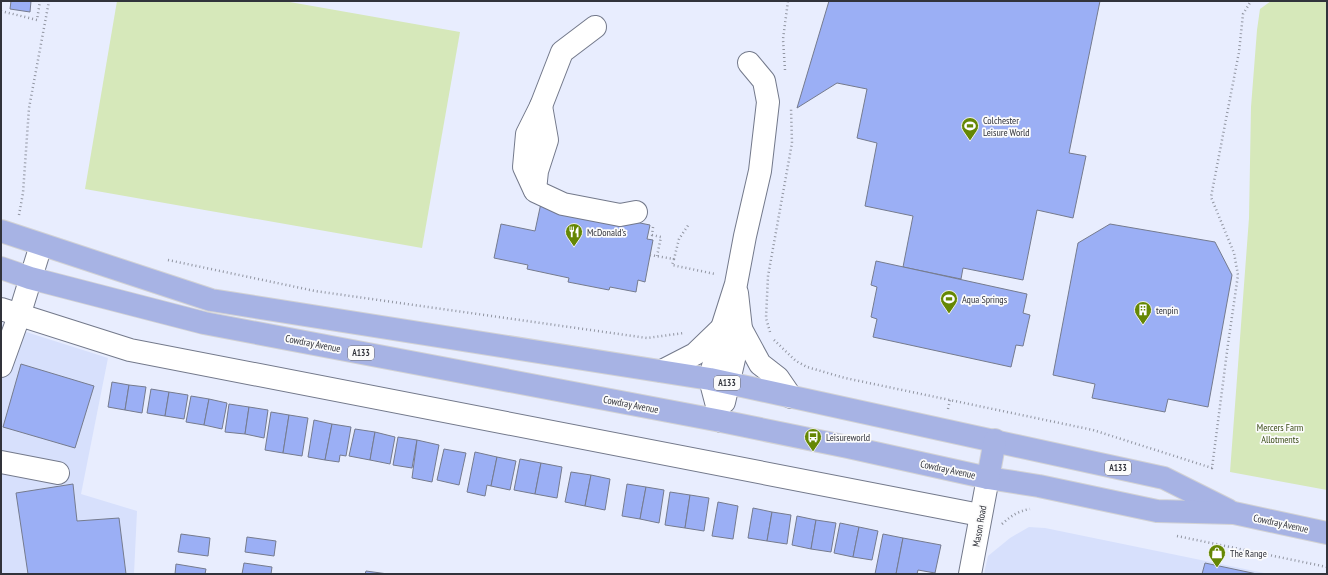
<svg xmlns="http://www.w3.org/2000/svg" width="1328" height="575" viewBox="0 0 1328 575" font-family="'PT Sans Narrow',sans-serif">
  <style>
    .built { fill: #d7e0fc }
    .green { fill: #d6e8ba }
    .building { fill: #9baff5; stroke: #757b8e }
    .lines { fill: none; stroke-linecap: round; stroke-linejoin: round }
    .minor-casing { stroke: #73798b; stroke-width: 24 }
    .major-casing { stroke: #d2d2d4; stroke-width: 24 }
    .path { stroke: #9195a1; stroke-width: 2.5; stroke-dasharray: 1 3; stroke-linecap: butt }
    .minor { stroke: #fff; stroke-width: 22 }
    .major { stroke: #a7b3e4; stroke-width: 22 }
    .labels { text-anchor: middle; stroke-width: 3.5; stroke-linejoin: round; paint-order: stroke }
    .shield { fill: #fbfbfb; stroke: #6e6f75; stroke-width: 1 }
    .shield-label { font-size: 9px; font-weight: bold; fill: #31333b }
    .poi-label { font-size: 10px; fill: #31333b; stroke: #fbfbfb; text-anchor: start }
    .street-label { font-size: 10px; fill: #31333b; stroke: #fbfbfb }
    .park-label { font-size: 10px; fill: #394a15; stroke: #fbfbfb }
  </style>
  <rect width="100%" height="100%" fill="#e8edfe"/>
  <!-- built -->
  <g class="built">
    <path d="M1,324L108,358L81,494L137,511L134,574H1Z"/>
    <path d="M1029,527L1045,528L1269,574H984L988,556L1010,538Z"/>
  </g>
  <!-- green -->
  <g class="green">
    <path d="M117,1H284L460,32L422,248L85,189Z"/>
    <path d="M1271,1H1327V490L1230,472L1249,218L1251,107L1257,30L1260,9Z"/>
  </g>
  <!-- building -->
  <g class="building">
    <path d="M11,1H31L30,12L10,9Z"/>
    <path d="M829,1H1100L1069,153L1086,156L1073,218L1037,210L1023,280L963,268L961,279L903,267L913,216L865,206L877,143L857,138L867,89L837,83L797,108Z"/>
    <path d="M541,203L650,225L647,239L653,240L645,282L638,280L636,292L610,287L609,290L568,282L569,278L527,269L528,265L494,258L501,224L535,231Z"/>
    <path d="M1110,224L1215,242L1232,275L1208,407L1168,399L1165,412L1092,398L1095,384L1053,375L1078,243Z"/>
    <path d="M876,261L1027,294L1023,313L1030,315L1023,346L1016,345L1011,367L873,337L877,319L871,317L877,287L871,285Z"/>
    <path d="M21,364L94,386L75,448L3,427Z"/>
    <path d="M112,382L129,385L125,410L108,407Z"/>
    <path d="M129,385L146,387L142,413L125,410Z"/>
    <path d="M151,389L169,392L165,416L147,413Z"/>
    <path d="M169,392L188,395L184,419L165,416Z"/>
    <path d="M191,396L209,399L204,425L186,422Z"/>
    <path d="M209,399L227,403L222,429L204,425Z"/>
    <path d="M229,404L249,407L245,434L225,432Z"/>
    <path d="M249,407L268,410L264,438L245,434Z"/>
    <path d="M271,412L289,415L283,453L265,450Z"/>
    <path d="M289,415L308,418L302,456L283,453Z"/>
    <path d="M314,420L332,424L325,460L308,457Z"/>
    <path d="M332,424L351,427L346,456L340,455L339,462L325,460Z"/>
    <path d="M355,429L375,432L370,460L349,456Z"/>
    <path d="M375,432L395,437L390,464L370,460Z"/>
    <path d="M398,437L417,440L412,468L393,465Z"/>
    <path d="M417,440L439,445L432,482L412,478Z"/>
    <path d="M444,449L466,453L459,485L437,480Z"/>
    <path d="M475,452L497,457L491,486L487,485L485,496L467,492Z"/>
    <path d="M497,457L516,461L510,490L491,486Z"/>
    <path d="M520,459L541,463L535,494L514,490Z"/>
    <path d="M541,463L562,467L557,498L535,494Z"/>
    <path d="M571,472L591,475L585,506L565,502Z"/>
    <path d="M591,475L610,479L605,510L585,506Z"/>
    <path d="M73,484L77,521L119,518L126,574H28L16,493Z"/>
    <path d="M627,484L646,487L640,519L622,516Z"/>
    <path d="M646,487L664,490L659,523L640,519Z"/>
    <path d="M670,492L690,495L685,528L665,525Z"/>
    <path d="M690,495L709,498L704,531L685,528Z"/>
    <path d="M718,502L738,506L733,539L712,536Z"/>
    <path d="M753,508L772,512L767,541L748,538Z"/>
    <path d="M772,512L791,515L787,544L767,541Z"/>
    <path d="M797,516L816,520L811,549L792,545Z"/>
    <path d="M816,520L836,523L831,552L811,549Z"/>
    <path d="M840,523L859,527L853,557L834,553Z"/>
    <path d="M859,527L878,531L872,560L853,557Z"/>
    <path d="M181,534L210,538L208,556L178,552Z"/>
    <path d="M883,534L903,538L896,574H875Z"/>
    <path d="M247,537L276,541L274,556L245,552Z"/>
    <path d="M903,538L941,545L935,573L918,570L917,574H896Z"/>
    <path d="M244,563L272,567L271,574H242Z"/>
    <path d="M1205,563L1257,574H1202Z"/>
    <path d="M176,564L206,569L205,574H175Z"/>
    <path d="M366,571L388,574H365Z"/>
  </g>
  <g class="lines">
    <defs>
      <g id="minor">
        <path d="M595,27L562,52L541,106L527,134L524,167L535,191L563,204L620,215L636,212"/>
        <path d="M535,190L537,171L547,140L541,106"/>
        <path d="M1,309L130,350L980,515"/>
        <path d="M741,329L760,364L778,378L791,397"/>
        <path d="M1,366L19,316L41,245"/>
        <path d="M662,371L695,354L722,328"/>
        <path d="M724,402L741,329L737,293"/>
        <path d="M721,421L710,379L722,328L736,284L745,236L760,171L768,102L764,81L749,63"/>
        <path d="M1,462L58,473"/>
        <path d="M970,574L988,478"/>
      </g>
      <g id="major">
        <path d="M1,231L211,300L710,379L1164,478L1228,510"/>
        <path d="M1,268L30,278L204,323L721,421L848,447L988,478L1039,486L1157,511L1234,513L1327,533"/>
        <path d="M988,478L995,440"/>
      </g>
    </defs>
    <!-- minor casing -->
    <use href="#minor" class="minor-casing"/>
    <!-- major casing -->
    <use href="#major" class="major-casing"/>
    <!-- path -->
    <g class="path">
      <path d="M1,11L37,20L40,1"/>
      <path d="M785,70L783,39L788,1"/>
      <path d="M19,215L23,193L29,108L49,1"/>
      <path d="M653,227L652,235L661,237L657,256"/>
      <path d="M650,255L674,259L679,239L689,224"/>
      <path d="M674,259L672,265L715,274"/>
      <path d="M168,260L315,291L647,338L684,333"/>
      <path d="M770,332L766,318L768,276L792,143L791,108"/>
      <path d="M774,340L796,361L807,367L845,378L1093,430L1212,468L1228,344L1238,275L1234,253L1211,197L1239,52L1243,14L1251,1"/>
      <path d="M948,409L950,400"/>
      <path d="M1002,524C1011,516 1018,511 1030,509"/>
      <path d="M1177,536L1327,567"/>
    </g>
    <!-- minor -->
    <use href="#minor" class="minor"/>
    <!-- major -->
    <use href="#major" class="major"/>
  </g>
  <!-- icons -->
  <defs>
    <symbol id="stadium-pin" viewBox="-11 -11 22 30"><path d="M0 17L-7.5 6A9.5 9.5 0 1 1 7.5 6Z" fill="#658704" stroke="#fbfbfb"/><path d="M0-5a6.5 5 0 1 0 0 10a6.5 5 0 1 0 0-10ZM-3.5-1.8h7v3.6h-7Z" fill="#fff"/></symbol>
    <symbol id="restaurant-pin" viewBox="-11 -11 22 30"><path d="M0 17L-7.5 6A9.5 9.5 0 1 1 7.5 6Z" fill="#658704" stroke="#fbfbfb"/><path d="M-5-6h1v4h1v-4h1v4h1v-4h1v5L-1.5 .5V6h-2V.5L-5-1ZM5-6V6H3V1.5H1.5Q1.5-4 5-6Z" fill="#fff"/></symbol>
    <symbol id="building-pin" viewBox="-11 -11 22 30"><path d="M0 17L-7.5 6A9.5 9.5 0 1 1 7.5 6Z" fill="#658704" stroke="#fbfbfb"/><path d="M-4-6H4V6H1V3H-1V6H-4ZM-2.5-4.3h1.7v1.8h-1.7ZM.8-4.3h1.7v1.8H.8ZM-2.5-1h1.7V.8h-1.7ZM.8-1h1.7V.8H.8Z" fill="#fff"/></symbol>
    <symbol id="bus-pin" viewBox="-11 -11 22 30"><path d="M0 17L-7.5 6A9.5 9.5 0 1 1 7.5 6Z" fill="#658704" stroke="#fbfbfb"/><path d="M-5-6H5V4H4V6H2V4H-2V6H-4V4H-5ZM-3.5-4V0h7V-4ZM-3.5 1.2v1.5H-2V1.2ZM2 1.2v1.5H3.5V1.2Z" fill="#fff"/></symbol>
    <symbol id="shop-pin" viewBox="-11 -11 22 30"><path d="M0 17L-7.5 6A9.5 9.5 0 1 1 7.5 6Z" fill="#658704" stroke="#fbfbfb"/><path d="M-5-2.5h2.3a2.7 3.5 0 0 1 5.4 0H5L5.5 6h-11ZM-1.5-2.5h3a1.5 2.3 0 0 0-3 0Z" fill="#fff"/></symbol>
  </defs>
  <g fill-rule="evenodd">
    <use href="#stadium-pin" x="960" y="116" width="20" height="27"/>
    <use href="#restaurant-pin" x="564" y="222" width="20" height="27"/>
    <use href="#stadium-pin" x="939" y="289" width="20" height="27"/>
    <use href="#building-pin" x="1133" y="300" width="20" height="27"/>
    <use href="#bus-pin" x="803" y="427" width="20" height="27"/>
    <use href="#shop-pin" x="1207" y="543" width="20" height="27"/>
  </g>
  <g class="labels">
    <!-- shield labels -->
    <g class="shield">
      <rect x="348" y="346" width="26" height="14" rx="3"/>
      <rect x="714" y="376" width="26" height="14" rx="3"/>
      <rect x="1105" y="461" width="26" height="14" rx="3"/>
    </g>
    <g class="shield-label">
      <text x="361" y="356">A133</text>
      <text x="727" y="386">A133</text>
      <text x="1118" y="471">A133</text>
    </g>
    <!-- poi labels -->
    <g class="poi-label">
      <text x="983" y="124">Colchester<tspan x="983" dy="12">Leisure World</tspan></text>
      <text x="587" y="236">McDonald's</text>
      <text x="962" y="303">Aqua Springs</text>
      <text x="1156" y="314">tenpin</text>
      <text x="826" y="441">Leisureworld</text>
      <text x="1230" y="557">The Range</text>
    </g>
    <!-- street labels -->
    <g class="street-label">
      <text transform="translate(313 343) rotate(11)" y="4">Cowdray Avenue</text>
      <text transform="translate(631 404) rotate(11)" y="4">Cowdray Avenue</text>
      <text transform="translate(948 469) rotate(12)" y="4">Cowdray Avenue</text>
      <text transform="translate(1281 523) rotate(12)" y="4">Cowdray Avenue</text>
      <text transform="translate(979 526) rotate(-80)" y="4">Mason Road</text>
    </g>
    <!-- park labels -->
    <g class="park-label">
      <text x="1280" y="431">Mercers Farm<tspan x="1280" dy="12">Allotments</tspan></text>
    </g>
  </g>
  <!-- border -->
  <rect width="1328" height="575" fill="none" stroke="#31333b" stroke-width="4"/>
</svg>
